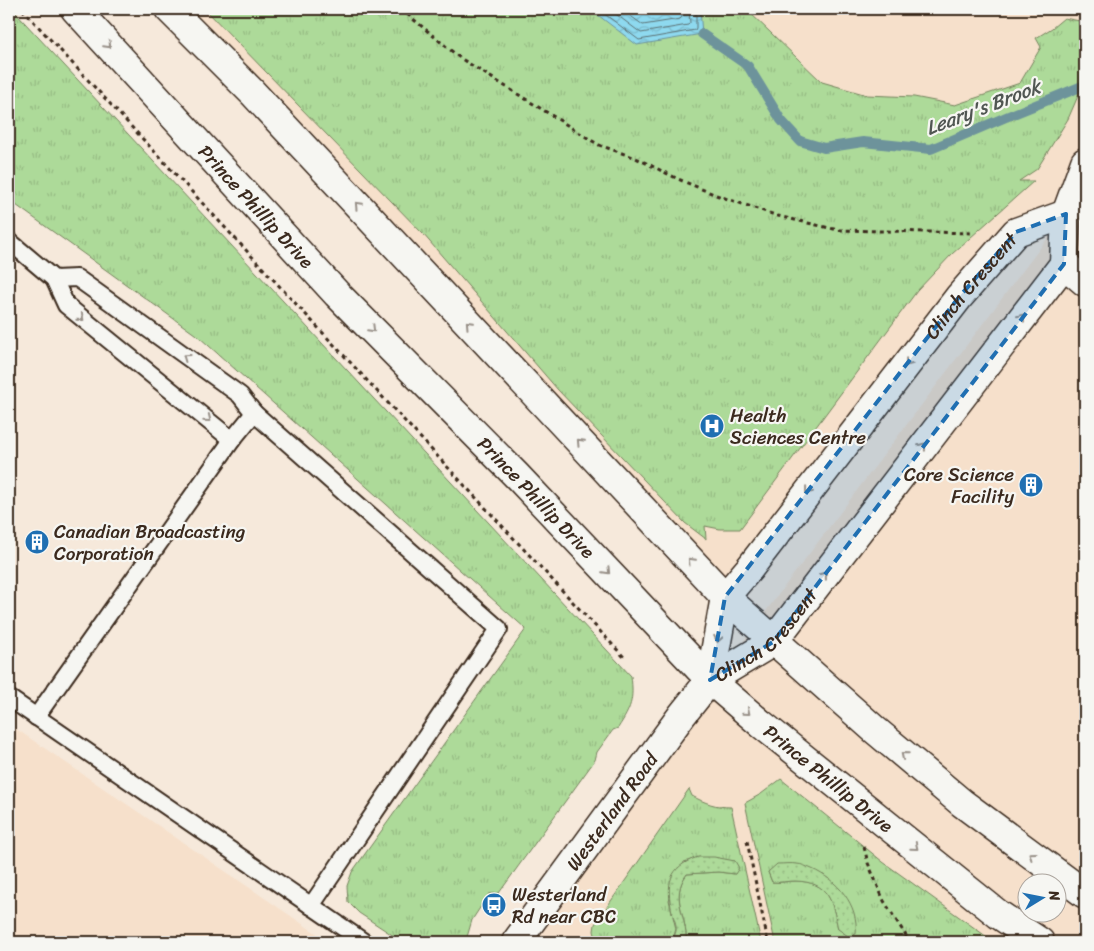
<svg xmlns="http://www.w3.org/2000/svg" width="1094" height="951" viewBox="0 0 1094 951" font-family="Sriracha,sans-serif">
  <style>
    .built { fill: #f6e0cb; fill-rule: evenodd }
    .grass { fill: url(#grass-tufts); stroke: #74825c; fill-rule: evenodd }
    .park { fill: url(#park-dots); stroke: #74825c }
    .water { fill: url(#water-waves); stroke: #6d939b }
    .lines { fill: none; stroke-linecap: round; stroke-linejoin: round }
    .shore { stroke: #5c7072; stroke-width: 1 }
    .stream { stroke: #6d939b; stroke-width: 10 }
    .lane-casing { stroke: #3b2a1e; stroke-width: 20 }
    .street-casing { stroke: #3b2a1e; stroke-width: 31 }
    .primary-casing { stroke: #3b2a1e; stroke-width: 31 }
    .path { stroke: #3b2a1e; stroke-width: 3; stroke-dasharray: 4 4; stroke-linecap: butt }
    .lane { stroke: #f6f6f2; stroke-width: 16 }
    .street { stroke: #f6f6f2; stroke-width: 28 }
    .primary { stroke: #f6f6f2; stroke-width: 28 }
    .oneway { stroke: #989088 }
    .marked { fill: #1f6fb2; fill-opacity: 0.2; stroke: #1f6fb2; stroke-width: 4; stroke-dasharray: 10 6; stroke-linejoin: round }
    .labels { text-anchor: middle; stroke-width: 4.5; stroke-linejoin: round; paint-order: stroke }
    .street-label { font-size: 19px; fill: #3b2a1e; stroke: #f6f6f2 }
    .poi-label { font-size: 19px; fill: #3b2a1e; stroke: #f6f6f2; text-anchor: start }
    .water-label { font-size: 20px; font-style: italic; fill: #505652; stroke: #f6f6f2 }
  </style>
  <defs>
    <pattern id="grass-tufts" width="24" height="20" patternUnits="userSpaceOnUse" patternTransform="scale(1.25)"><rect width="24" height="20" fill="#adda99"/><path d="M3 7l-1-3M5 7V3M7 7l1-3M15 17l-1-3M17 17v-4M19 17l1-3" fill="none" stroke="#96bb83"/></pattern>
    <pattern id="park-dots" width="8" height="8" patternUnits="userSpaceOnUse" patternTransform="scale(1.25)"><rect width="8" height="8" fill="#adda99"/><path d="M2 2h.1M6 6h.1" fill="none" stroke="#96bb83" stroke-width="1.8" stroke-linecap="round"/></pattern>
    <pattern id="water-waves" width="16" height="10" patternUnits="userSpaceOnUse" patternTransform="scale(1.25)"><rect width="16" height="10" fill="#8ed9ef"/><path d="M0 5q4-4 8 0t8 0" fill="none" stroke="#7bbacc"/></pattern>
  </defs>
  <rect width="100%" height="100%" fill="#f6e9db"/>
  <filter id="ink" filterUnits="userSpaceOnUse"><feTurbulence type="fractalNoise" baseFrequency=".02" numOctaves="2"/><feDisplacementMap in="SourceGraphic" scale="10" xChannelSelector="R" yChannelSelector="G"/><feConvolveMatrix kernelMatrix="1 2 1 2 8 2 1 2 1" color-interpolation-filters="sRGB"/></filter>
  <g filter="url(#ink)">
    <!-- built -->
    <g class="built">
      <path d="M169,9H1085V942H516L1065,215L1016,232L725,597ZM1026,884H1056V914H1026Z"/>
      <path d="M9,724L329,942H9Z"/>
    </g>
    <!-- grass -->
    <g class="grass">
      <path d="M9,9H12L631,676C634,700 631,708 618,728L613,730L597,752L595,760L499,893L489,894L472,920L467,937L463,942H403L359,913L348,902L347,886L352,872L526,629L199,337L9,200Z"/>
      <path d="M205,9H746L822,82L867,95L914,97L955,105L1020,83L1041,47L1036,38L1052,28L1064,18L1085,22V80L1068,119L1037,169L1019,181H1034L952,254L917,291L740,529H720L705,526L706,539L685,523L558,390L423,234Z"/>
      <path d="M781,779L883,862L994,942H775L745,803L761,794ZM768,872L824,875C837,892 858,911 855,934L838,929C832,901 830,882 796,881C787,881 780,883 772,882Z"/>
      <path d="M689,789L692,796C705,803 716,807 731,807L761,942H686C688,917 669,897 687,874L718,872L735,874V861C715,859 704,855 684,862L669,900L676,929L672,942H597L594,931L595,924Z"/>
    </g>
    <!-- park -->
    <g class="park">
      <path d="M698,857H714L735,861L739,868L735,874L718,872L687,874C669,897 688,917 686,942H672C673,938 677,932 676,927C676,922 673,917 672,912C666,884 668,867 698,857Z"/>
      <path d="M777,864C784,864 791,863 797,864C802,864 807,867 812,869C837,880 859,904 856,934L848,936L838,929C832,901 830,882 795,881C787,881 780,883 772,882L768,872Z"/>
    </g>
    <!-- water -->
    <path class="water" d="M590,9H700L702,34L637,45Z"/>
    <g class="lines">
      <!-- shore -->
      <g class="shore">
        <path d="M598,9L639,40L695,30L696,28V9"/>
        <path d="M609,9L641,33L688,25L690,23L689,9"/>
        <path d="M621,9L643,25L680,19L682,17V9"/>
      </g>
      <!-- stream -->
      <path class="stream" d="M702,34L748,66L781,120L800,141L824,148L863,142L931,149L1006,117L1085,85"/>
      <defs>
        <g id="lane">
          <path d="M9,241L54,279L66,305L232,440"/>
          <path d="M54,279L77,278L240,395L254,413"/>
          <path d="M9,698L364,942"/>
          <path d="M36,717L232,440L254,413L499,629L311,906"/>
        </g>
        <g id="street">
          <path d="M1064,264L1085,282"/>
          <path id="s1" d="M710,680L725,597L749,569L959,297L1016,232L1066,214"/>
          <path id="s2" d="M516,942L682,715L710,680L773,642L1064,264L1066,214L1085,162"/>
        </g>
        <g id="primary">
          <path id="s3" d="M75,9L337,294L517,476L710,680L760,723L998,914L1040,942"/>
          <path d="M169,9L252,92L725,597L875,730L962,803L1085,894"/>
        </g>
      </defs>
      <!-- lane casing -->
      <use href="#lane" class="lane-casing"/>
      <!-- street casing -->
      <use href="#street" class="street-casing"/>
      <!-- primary casing -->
      <use href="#primary" class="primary-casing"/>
      <!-- path -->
      <g class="path">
        <path d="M22,9L624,657"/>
        <path d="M401,9L460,58L599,145L636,158L678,179L716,195L778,216L838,230L973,233"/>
        <path d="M747,841L768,942"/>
        <path d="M864,847L868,863L884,901L910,942"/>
      </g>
      <!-- lane -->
      <use href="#lane" class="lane"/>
      <!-- street -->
      <use href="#street" class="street"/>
      <!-- primary -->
      <use href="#primary" class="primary"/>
    </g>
    <!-- one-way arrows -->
    <defs><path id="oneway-chevron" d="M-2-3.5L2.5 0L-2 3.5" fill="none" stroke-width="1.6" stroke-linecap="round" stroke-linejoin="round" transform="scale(1.25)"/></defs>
    <g class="oneway">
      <use href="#oneway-chevron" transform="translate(108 45) rotate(47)"/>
      <use href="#oneway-chevron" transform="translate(358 205) rotate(-133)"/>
      <use href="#oneway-chevron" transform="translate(1022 317) rotate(-52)"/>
      <use href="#oneway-chevron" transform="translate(81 318) rotate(39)"/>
      <use href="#oneway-chevron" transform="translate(469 324) rotate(-133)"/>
      <use href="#oneway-chevron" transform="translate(372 329) rotate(45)"/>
      <use href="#oneway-chevron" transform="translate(186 357) rotate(-144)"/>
      <use href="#oneway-chevron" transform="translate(908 363) rotate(128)"/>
      <use href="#oneway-chevron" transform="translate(208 419) rotate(39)"/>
      <use href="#oneway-chevron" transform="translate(580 442) rotate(-133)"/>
      <use href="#oneway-chevron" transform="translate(923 446) rotate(-52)"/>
      <use href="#oneway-chevron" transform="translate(808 491) rotate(128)"/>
      <use href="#oneway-chevron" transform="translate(691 561) rotate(-133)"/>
      <use href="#oneway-chevron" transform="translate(607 571) rotate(46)"/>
      <use href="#oneway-chevron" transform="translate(824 575) rotate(-52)"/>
      <use href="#oneway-chevron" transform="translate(718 639) rotate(100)"/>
      <use href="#oneway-chevron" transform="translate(747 712) rotate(41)"/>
      <use href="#oneway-chevron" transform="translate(904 755) rotate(-140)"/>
      <use href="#oneway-chevron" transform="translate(915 847) rotate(39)"/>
      <use href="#oneway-chevron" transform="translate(1032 855) rotate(-144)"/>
    </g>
  </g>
  <!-- marked area -->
  <path class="marked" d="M1066,214L1064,264L773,642L710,680L725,597L959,297L1016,232Z"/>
  <!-- icons -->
  <defs>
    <symbol id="hospital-disc" viewBox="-11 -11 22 22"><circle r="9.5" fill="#1f6fb2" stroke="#f6f6f2"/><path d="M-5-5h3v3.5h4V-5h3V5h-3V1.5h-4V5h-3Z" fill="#fff"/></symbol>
    <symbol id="building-disc" viewBox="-11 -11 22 22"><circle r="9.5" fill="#1f6fb2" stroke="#f6f6f2"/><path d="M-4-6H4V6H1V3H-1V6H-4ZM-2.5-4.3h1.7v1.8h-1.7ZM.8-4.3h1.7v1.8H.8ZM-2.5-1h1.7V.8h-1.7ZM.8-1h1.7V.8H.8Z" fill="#fff"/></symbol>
    <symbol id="bus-disc" viewBox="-11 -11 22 22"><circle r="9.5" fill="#1f6fb2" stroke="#f6f6f2"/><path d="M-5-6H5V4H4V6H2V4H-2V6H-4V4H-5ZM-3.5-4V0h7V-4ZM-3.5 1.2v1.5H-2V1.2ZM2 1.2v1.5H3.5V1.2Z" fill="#fff"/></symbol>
  </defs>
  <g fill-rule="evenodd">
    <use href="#hospital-disc" x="698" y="412" width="28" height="28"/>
    <use href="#building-disc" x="1017" y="471" width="28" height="28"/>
    <use href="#building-disc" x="23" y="528" width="28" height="28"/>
    <use href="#bus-disc" x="480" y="891" width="28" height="28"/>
  </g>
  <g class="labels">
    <!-- street labels -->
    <g class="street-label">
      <text dy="7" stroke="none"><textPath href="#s3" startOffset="268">Prince Phillip Drive</textPath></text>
      <text dy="7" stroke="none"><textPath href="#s1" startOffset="481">Clinch Crescent</textPath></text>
      <text dy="7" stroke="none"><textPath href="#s3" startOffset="672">Prince Phillip Drive</textPath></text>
      <text dy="7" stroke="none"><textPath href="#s2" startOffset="399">Clinch Crescent</textPath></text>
      <text dy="7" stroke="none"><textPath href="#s3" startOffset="1078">Prince Phillip Drive</textPath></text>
      <text dy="7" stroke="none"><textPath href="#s2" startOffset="162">Westerland Road</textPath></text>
    </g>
    <!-- poi labels -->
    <g class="poi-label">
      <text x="730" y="422">Health<tspan x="730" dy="22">Sciences Centre</tspan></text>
      <text x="1014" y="481" text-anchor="end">Core Science<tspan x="1014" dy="22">Facility</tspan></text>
      <text x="54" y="538">Canadian Broadcasting<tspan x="54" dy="22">Corporation</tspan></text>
      <text x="512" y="901">Westerland<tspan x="512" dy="22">Rd near CBC</tspan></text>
    </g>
    <!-- water labels -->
    <g class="water-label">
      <text transform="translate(983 107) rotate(-21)" y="7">Leary's Brook</text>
    </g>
  </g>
  <!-- margin -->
  <rect width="1094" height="951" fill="none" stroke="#f6f6f2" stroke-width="30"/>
  <rect x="15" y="15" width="1064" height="921" fill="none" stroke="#3b2a1e" stroke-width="2" filter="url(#ink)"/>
  <!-- north arrow -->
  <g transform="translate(1042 898) rotate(80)"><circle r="24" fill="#f6f6f2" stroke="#aba49d"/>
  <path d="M0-4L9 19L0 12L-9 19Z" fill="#1f6fb2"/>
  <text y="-8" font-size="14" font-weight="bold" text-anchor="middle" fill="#3b2a1e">N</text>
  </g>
</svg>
